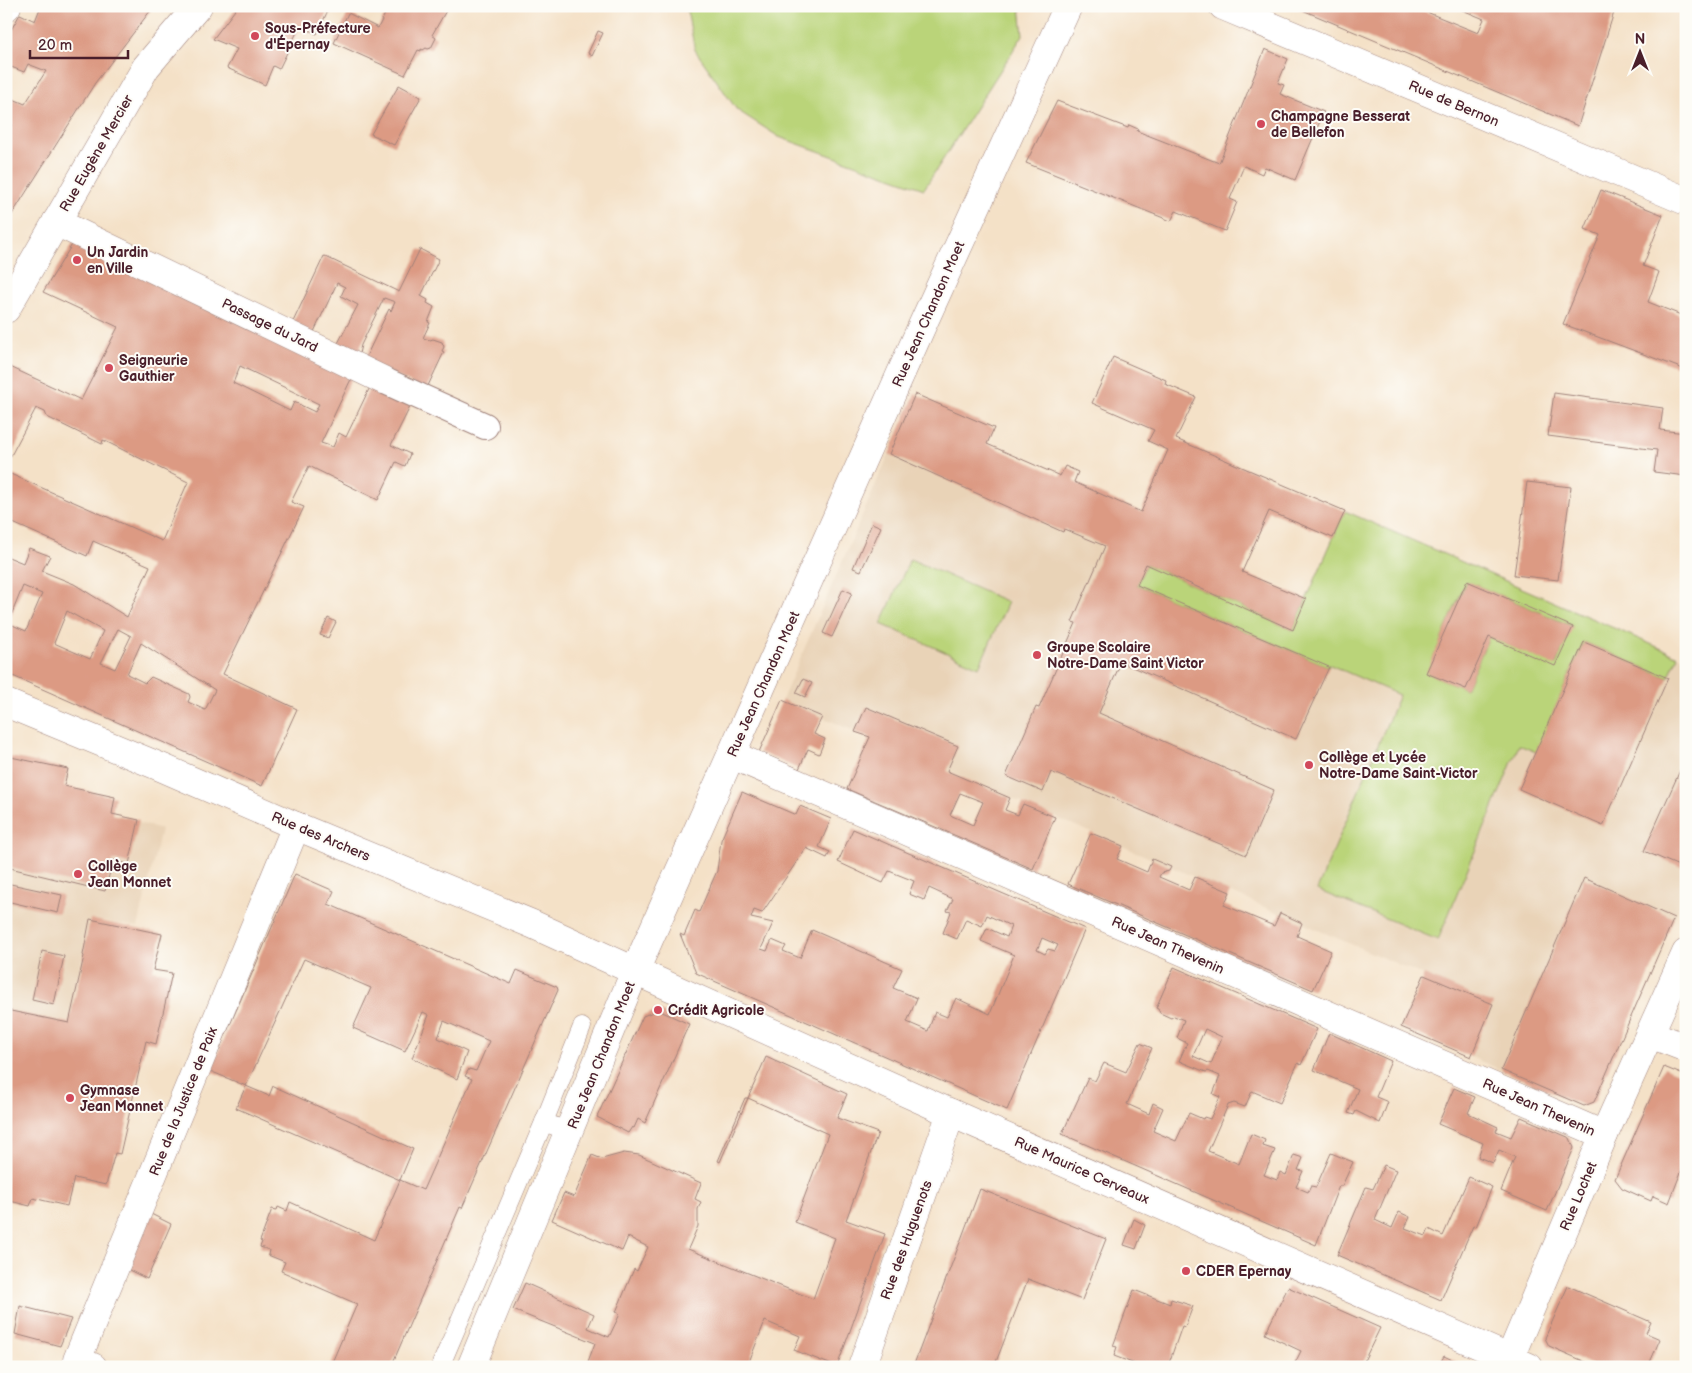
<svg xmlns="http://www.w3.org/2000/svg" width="1692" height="1373" viewBox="0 0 1692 1373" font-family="'Balsamiq Sans',sans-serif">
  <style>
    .built { fill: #e9d3b7 }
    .green { fill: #bad479; stroke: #827a52; fill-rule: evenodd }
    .building { fill: #dc9a83; fill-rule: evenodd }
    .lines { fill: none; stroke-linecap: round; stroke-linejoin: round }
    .service-casing { stroke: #9f8079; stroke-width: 19 }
    .pedestrian-casing { stroke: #9f8079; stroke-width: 28 }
    .minor-casing { stroke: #9f8079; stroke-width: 29 }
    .secondary-casing { stroke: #9f8079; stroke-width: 29 }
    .service { stroke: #fff; stroke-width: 18 }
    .pedestrian { stroke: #fff; stroke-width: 26 }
    .minor { stroke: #fff; stroke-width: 28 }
    .secondary { stroke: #fff; stroke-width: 28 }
    .poi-dot { fill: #d1495b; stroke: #fdfcf7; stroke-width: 2 }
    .labels { text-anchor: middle; stroke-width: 4; stroke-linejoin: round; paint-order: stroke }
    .poi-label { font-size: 14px; font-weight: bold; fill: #4a1f2b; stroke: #fdfcf7; text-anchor: start }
    .street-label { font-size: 14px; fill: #4a1f2b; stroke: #fdfcf7 }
  </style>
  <rect width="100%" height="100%" fill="#fdfcf7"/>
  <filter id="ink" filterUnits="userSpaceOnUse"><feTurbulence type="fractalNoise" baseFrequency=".02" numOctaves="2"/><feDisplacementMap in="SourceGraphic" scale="10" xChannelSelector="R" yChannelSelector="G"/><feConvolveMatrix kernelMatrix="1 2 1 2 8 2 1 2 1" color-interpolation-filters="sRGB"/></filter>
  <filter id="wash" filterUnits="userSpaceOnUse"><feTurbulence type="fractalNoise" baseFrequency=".0096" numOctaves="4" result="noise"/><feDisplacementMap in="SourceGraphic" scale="20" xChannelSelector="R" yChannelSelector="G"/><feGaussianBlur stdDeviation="1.12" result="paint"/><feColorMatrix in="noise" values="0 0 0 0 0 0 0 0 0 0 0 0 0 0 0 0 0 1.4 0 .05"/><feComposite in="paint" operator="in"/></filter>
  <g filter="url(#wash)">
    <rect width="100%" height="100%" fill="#f4e1c7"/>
    <!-- built -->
    <g class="built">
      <path d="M899,431L1064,529L1293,630L1345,511L1686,659V891L1594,1102L1584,1106L1471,1057L1493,1005L782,700Z"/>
      <path d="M6,761L57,787L105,814L161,829L138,927L90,919L69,1023L6,1010Z"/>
    </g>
    <!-- green -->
    <g class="green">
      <path d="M686,6H1020L1023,35L924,189L779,137L737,110L695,50Z"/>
      <path d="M1345,511L1678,656L1668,678L1584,642L1536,752L1519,745L1438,940L1317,890L1399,695L1328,664L1329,667L1137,585L1146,564L1293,630ZM1466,581L1572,626L1556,665L1489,637L1466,689L1427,673Z"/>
      <path d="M910,559L1008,602L979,667L881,624Z"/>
    </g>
    <g id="blocks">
      <!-- building -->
      <g class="building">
        <path d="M41,6H81L85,9L87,6H154L95,83L6,224V133L12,124L6,121V96L25,104L46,71L28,64L24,72L6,65V39L20,14L35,21Z"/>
        <path d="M238,6H330L317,34L300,26L279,69L273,66L265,85L227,68L237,49L213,39Z"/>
        <path d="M389,6H446L445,8L447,9L432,35L436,38L431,48L428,49L426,48L423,50L421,49V51L418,50L405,75L334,43L348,13L378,28Z"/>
        <path d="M1293,6H1412L1478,33L1484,19L1453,6H1616L1578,126Z"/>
        <path d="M598,31L603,33L592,56L588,53Z"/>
        <path d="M1265,49L1288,59L1278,83L1284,85L1280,94L1324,112L1295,180L1265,167L1262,174L1244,166L1230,199L1237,202L1225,231L1176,211L1171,221L1026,163L1057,101L1128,128L1129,125L1138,129L1137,131L1219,163Z"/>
        <path d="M399,85L421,97L394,145L371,134Z"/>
        <path d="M1601,190L1663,215L1643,266L1659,272L1648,302L1686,317V370L1563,324L1600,235L1585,229Z"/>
        <path d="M73,243L352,377L321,443L333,447L339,433L346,437L371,385L411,405L391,445L410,454L405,466L396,462L378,500L309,466L291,502L304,507L223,674L297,709L262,786L6,673V556L23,563L29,548L50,556L42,571L74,584L127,617L150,566L93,541L87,556L13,523L10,513L6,512V472L162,541L188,482L103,440L102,444L47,417L45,412L36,408L6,465V365L81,400L118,327L43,292ZM240,366L319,404L315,412L294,402L290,411L233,383ZM23,586L42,594L26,631L8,623ZM67,611L103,631L90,659L54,643ZM118,629L131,636L115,669L101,663ZM141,643L215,690L205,710L188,702L190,697L189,694L151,677L145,683L127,674Z"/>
        <path d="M420,249L439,259L421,296L428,300L427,303L434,307L428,322L430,323L423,338L430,340L433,339L442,342L444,347L442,351L444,352L426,390L364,361L389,309L391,311L395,302L384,298L361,345L358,358L336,347L358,305L341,296L345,287L337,283L312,336L291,326L324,256L399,292Z"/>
        <path d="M1113,357L1166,380L1165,384L1196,397L1176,439L1345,511L1333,538L1269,511L1242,572L1306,599L1293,630L1146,564L1137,585L1329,667L1296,739L1121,662L1099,713L1274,790L1246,855L1051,772L1043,792L1006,776L1036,707L1039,708L1076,623L1072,622L1105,546L1064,529L1063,532L889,454L915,394L994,428L987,444L1060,476L1065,466L1078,472L1074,482L1141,512L1168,450L1148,441L1154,430L1092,403Z"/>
        <path d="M1554,393L1663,408L1660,430L1686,433V476L1654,472L1657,450L1548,436Z"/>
        <path d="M1527,482L1571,487L1558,580L1514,575Z"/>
        <path d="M872,523L881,527L861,571L853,568Z"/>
        <path d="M1467,581L1573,627L1555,666L1489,637L1466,689L1426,673Z"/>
        <path d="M843,589L852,593L832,637L823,633Z"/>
        <path d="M328,618L336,622L328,638L320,635Z"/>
        <path d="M1584,642L1668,678L1603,826L1519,789Z"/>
        <path d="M803,679L812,683L805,697L796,693Z"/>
        <path d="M782,700L822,717L814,734L825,739L819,754L808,749L799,769L759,752Z"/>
        <path d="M866,707L958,746L947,771L1010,798L1005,810L1018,815L1023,804L1055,817L1033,869L847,789L870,737L855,732ZM960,793L983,802L973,825L950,815Z"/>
        <path d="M6,756L68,769L64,786L115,797L112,814L139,820L129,864L113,860L105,891L6,867Z"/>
        <path d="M1686,757V869L1644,851Z"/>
        <path d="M742,792L796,815L800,806L831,819L819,847L830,852L827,858L806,848L762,913L754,910L751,918L773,923L761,949L767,951L772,940L786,946L783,951L800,958L812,930L902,969L893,988L917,998L907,1022L928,1031L935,1012L947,1017L956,998L990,1014L1014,955L981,941L987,928L1007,937L1011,926L987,915L982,926L966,919L957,939L943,933L951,912L947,911L953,899L929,888L924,900L909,894L914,881L889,871L883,883L838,862L853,829L1085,929L1007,1110L696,973L680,934L684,936L695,910L699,912L717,871L721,840ZM1042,938L1058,945L1055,951L1048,949L1045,954L1037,950Z"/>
        <path d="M1091,833L1123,846L1117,859L1147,872L1152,859L1171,867L1169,871L1161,873L1159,877L1189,890L1195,877L1230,892L1224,905L1274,926L1280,913L1302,923L1297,936L1331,951L1313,990L1068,884Z"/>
        <path d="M295,874L334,891L328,904L511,984L517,970L557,987L558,990L462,1208L460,1207L391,1367H330L357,1304L281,1271L285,1262L268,1255L269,1250L260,1247L262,1242L260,1241L272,1209L277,1210L278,1207L287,1211L290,1202L374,1240L400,1180L236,1108L246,1086L210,1071ZM304,959L371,988L353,1028L405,1051L423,1012L429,1015L412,1058L457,1079L467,1052L438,1038L444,1021L489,1041L476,1071L469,1069L465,1076L472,1079L423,1190L400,1180L413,1149L273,1086L269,1096L246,1086Z"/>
        <path d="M1584,878L1674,918L1594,1102L1584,1106L1501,1070Z"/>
        <path d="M6,883L62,895L58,913L6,901Z"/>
        <path d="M90,919L162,934L153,970L172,973L156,1044L146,1041L120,1154L115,1153L106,1185L74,1178L67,1206L33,1198L30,1206L6,1200V1010L69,1023L84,956L83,955Z"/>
        <path d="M42,951L64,956L54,1005L32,1000Z"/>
        <path d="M1174,967L1317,1029L1301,1065L1298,1063L1280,1103L1252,1091L1245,1107L1234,1103L1228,1105L1208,1151L1239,1164L1251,1134L1265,1140L1263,1146L1275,1150L1264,1175L1277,1180L1280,1172L1286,1175L1294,1155L1303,1158L1298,1170L1303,1171L1296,1187L1308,1192L1311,1186L1316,1187L1331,1153L1353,1162L1342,1186H1339L1316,1245L1062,1134L1088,1078L1095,1081L1104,1063L1126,1072L1140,1043L1152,1048L1127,1104L1149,1114L1153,1103L1163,1108L1153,1131L1176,1141L1189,1113L1203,1119L1204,1117L1210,1119L1220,1097L1213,1094L1220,1076L1208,1071L1206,1072L1179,1061L1187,1043L1177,1038L1184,1020L1174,1016L1171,1018L1160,1013L1158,1009L1156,1008ZM1205,1029L1222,1037L1211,1064L1193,1056Z"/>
        <path d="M1424,975L1493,1004L1471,1057L1401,1027Z"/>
        <path d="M658,1010L689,1024L645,1123L638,1119L634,1128L632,1127L628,1133L597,1117L643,1016Z"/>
        <path d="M1329,1033L1391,1061L1376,1097L1388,1102L1380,1123L1356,1111L1354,1115L1348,1113L1358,1089L1314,1070Z"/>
        <path d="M766,1057L847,1094L837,1118L878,1133L846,1220L885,1234L837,1367L794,1350L800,1336L765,1321L747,1367H586L595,1343L513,1310L525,1283L594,1314L588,1328L609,1337L620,1314L616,1312L634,1269L637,1271L648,1247L628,1237L622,1251L552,1220L564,1193L574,1197L592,1155L602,1159L624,1153L639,1155L701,1183L695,1199L701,1202L698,1209V1226L688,1249L813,1299L835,1238L795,1222L828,1134L748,1098Z"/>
        <path d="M1664,1067L1686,1076V1159L1669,1203L1653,1196L1651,1201L1622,1188L1615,1179Z"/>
        <path d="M1454,1088L1475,1097L1468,1113L1498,1127L1496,1131L1511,1137L1521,1117L1570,1138L1574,1148L1547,1211L1501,1191L1515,1157L1499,1150L1493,1163L1478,1157L1483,1143L1438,1124Z"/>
        <path d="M745,1098H748L720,1162L718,1161Z"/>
        <path d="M1384,1165L1396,1170L1375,1220L1392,1228L1399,1212L1410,1217L1405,1228L1426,1236L1429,1229L1443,1236L1469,1177L1492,1187L1476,1227L1473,1226L1441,1300L1337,1255L1366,1187L1373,1189Z"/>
        <path d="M980,1189L1106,1239L1082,1300L1028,1279L994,1367H913Z"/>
        <path d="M149,1213L171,1224L147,1279L125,1268Z"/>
        <path d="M1134,1219L1145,1225L1136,1249L1124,1245Z"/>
        <path d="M1568,1286L1651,1322L1646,1333L1660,1339L1648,1367H1597L1549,1346L1545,1338Z"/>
        <path d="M1288,1287L1380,1328L1361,1367H1293L1301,1351L1265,1334Z"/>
        <path d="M1134,1290L1170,1304L1171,1299L1193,1306L1185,1327L1182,1326L1168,1366L1165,1364L1164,1367H1143L1114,1356L1117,1347L1113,1346Z"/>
        <path d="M20,1306L71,1319L60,1346L15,1334Z"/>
        <path d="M1444,1356L1461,1364L1462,1367H1438Z"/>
      </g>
    </g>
  </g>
  <g filter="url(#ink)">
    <use href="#blocks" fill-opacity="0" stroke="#9f8079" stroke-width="1"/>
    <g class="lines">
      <defs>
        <g id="service">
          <path d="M544,1122L582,1027"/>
          <path d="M440,1367L544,1122L569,1132"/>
        </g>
        <path id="pedestrian" d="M383,380L485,426"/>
        <g id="minor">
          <path d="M1223,6L1686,201"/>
          <path d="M6,7L7,6"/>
          <path d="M56,222L383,380"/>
          <path d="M732,755L1604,1135"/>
          <path d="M635,971L951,1113L1529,1367"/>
          <path d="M1650,1034L1686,1048"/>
          <path d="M93,1367L77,1360L296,826"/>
          <path d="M862,1367L951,1113"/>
          <path d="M1506,1367L1604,1135L1686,953"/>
        </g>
        <g id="secondary">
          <path d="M6,309L146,67L198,6"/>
          <path d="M6,703L163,768L296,826L532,924L635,971"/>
          <path d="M471,1367L635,971L921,328L1068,6"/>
        </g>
      </defs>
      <!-- service casing -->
      <use href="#service" class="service-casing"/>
      <!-- pedestrian casing -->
      <use href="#pedestrian" class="pedestrian-casing"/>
      <!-- minor casing -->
      <use href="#minor" class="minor-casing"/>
      <!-- secondary casing -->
      <use href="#secondary" class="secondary-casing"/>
      <!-- service -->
      <use href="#service" class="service"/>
      <!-- pedestrian -->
      <use href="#pedestrian" class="pedestrian"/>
      <!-- minor -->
      <use href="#minor" class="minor"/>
      <!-- secondary -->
      <use href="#secondary" class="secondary"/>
    </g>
  </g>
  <!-- markers -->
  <g class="poi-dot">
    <circle cx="255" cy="36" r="5"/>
    <circle cx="1261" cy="124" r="5"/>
    <circle cx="77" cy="260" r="5"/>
    <circle cx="109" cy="368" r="5"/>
    <circle cx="1037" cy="655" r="5"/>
    <circle cx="1309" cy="765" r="5"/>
    <circle cx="78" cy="874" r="5"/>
    <circle cx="658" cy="1010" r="5"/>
    <circle cx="70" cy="1098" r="5"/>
    <circle cx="1186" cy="1271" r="5"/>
  </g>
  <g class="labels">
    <!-- poi labels -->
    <g class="poi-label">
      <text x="265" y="33">Sous-Préfecture<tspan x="265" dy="16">d'Épernay</tspan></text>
      <text x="1271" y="121">Champagne Besserat<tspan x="1271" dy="16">de Bellefon</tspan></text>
      <text x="87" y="257">Un Jardin<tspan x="87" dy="16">en Ville</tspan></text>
      <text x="119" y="365">Seigneurie<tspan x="119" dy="16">Gauthier</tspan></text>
      <text x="1047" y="652">Groupe Scolaire<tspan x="1047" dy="16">Notre-Dame Saint Victor</tspan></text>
      <text x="1319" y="762">Collège et Lycée<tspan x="1319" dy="16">Notre-Dame Saint-Victor</tspan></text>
      <text x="88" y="871">Collège<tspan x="88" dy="16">Jean Monnet</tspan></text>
      <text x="668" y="1015">Crédit Agricole</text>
      <text x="80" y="1095">Gymnase<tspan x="80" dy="16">Jean Monnet</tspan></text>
      <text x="1196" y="1276">CDER Epernay</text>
    </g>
    <!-- street labels -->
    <g class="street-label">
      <text transform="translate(1454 103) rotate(23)" y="5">Rue de Bernon</text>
      <text transform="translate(96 153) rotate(-60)" y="5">Rue Eugène Mercier</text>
      <text transform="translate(928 314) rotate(-66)" y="5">Rue Jean Chandon Moet</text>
      <text transform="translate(270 325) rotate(26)" y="5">Passage du Jard</text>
      <text transform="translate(763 684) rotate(-66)" y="5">Rue Jean Chandon Moet</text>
      <text transform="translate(321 836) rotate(23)" y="5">Rue des Archers</text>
      <text transform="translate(1168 945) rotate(24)" y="5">Rue Jean Thevenin</text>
      <text transform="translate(601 1055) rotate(-68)" y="5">Rue Jean Chandon Moet</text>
      <text transform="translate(183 1101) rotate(-68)" y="5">Rue de la Justice de Paix</text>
      <text transform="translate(1539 1107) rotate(24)" y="5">Rue Jean Thevenin</text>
      <text transform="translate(1082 1170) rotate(24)" y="5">Rue Maurice Cerveaux</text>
      <text transform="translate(1578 1196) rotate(-67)" y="5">Rue Lochet</text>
      <text transform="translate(906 1240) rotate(-70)" y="5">Rue des Huguenots</text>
    </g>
  </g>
  <!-- margin -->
  <rect width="1692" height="1373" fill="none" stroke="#fdfcf7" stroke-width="25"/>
  <!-- north arrow -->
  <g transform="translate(1640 52)" stroke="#fdfcf7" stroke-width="4" paint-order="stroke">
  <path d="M0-4L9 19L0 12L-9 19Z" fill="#4a1f2b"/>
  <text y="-8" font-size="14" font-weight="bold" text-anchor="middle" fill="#4a1f2b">N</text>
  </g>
  <!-- scale -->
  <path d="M30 50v8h98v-8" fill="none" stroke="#4a1f2b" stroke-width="2.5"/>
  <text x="38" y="50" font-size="15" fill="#4a1f2b" stroke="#fdfcf7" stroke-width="4" paint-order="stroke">20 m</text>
</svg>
